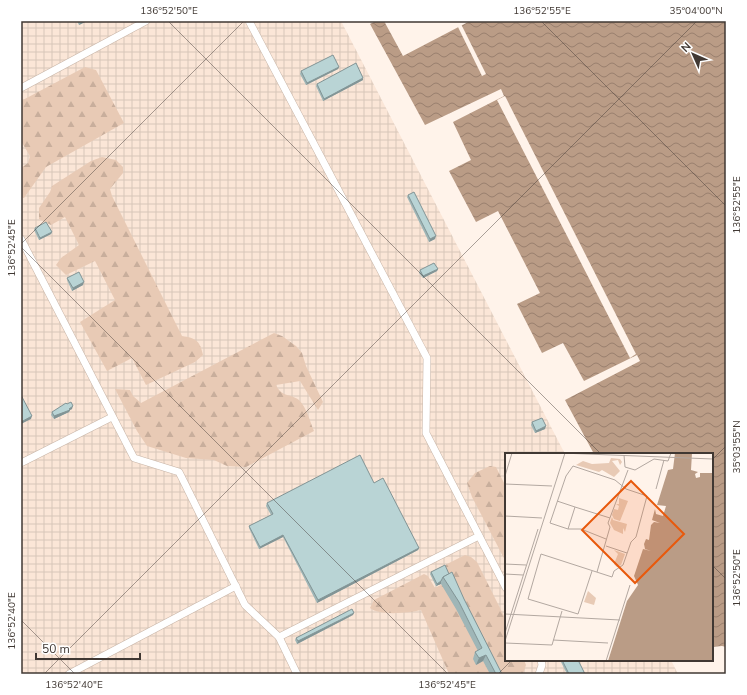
<svg xmlns="http://www.w3.org/2000/svg" width="747" height="695" viewBox="0 0 747 695" font-family="'Nunito Sans',sans-serif">
  <style>
    .industrial { fill: url(#industrial-grid) }
    .forest { fill: url(#forest-firs) }
    .water { fill: url(#water-waves) }
    .pier { fill: #fff3ea }
    .lines { fill: none; stroke-linecap: round; stroke-linejoin: round }
    .service-casing { stroke: #c8b5a7; stroke-width: 8 }
    .service { stroke: #fff; stroke-width: 7 }
    .wall { fill: #9fb6b7 }
    .shaded-wall { fill: #829495 }
    .building { fill: #b9d4d5; stroke: #829495 }
    .ticks { fill: none; stroke: #403833; stroke-width: 1; stroke-opacity: 0.45 }
    .inset-road { fill: none; stroke: #b3a8a1; stroke-width: 1 }
    .view { fill: #e8590c; fill-opacity: 0.15; stroke: #e8590c; stroke-width: 2 }
    .inset-edge { fill: none; stroke: #403833; stroke-width: 2 }
    .neatline { fill: none; stroke: #403833; stroke-width: 1.5 }
    .ticks-label { font-size: 10px; text-anchor: middle; fill: #403833 }
  </style>
  <defs>
    <pattern id="industrial-grid" width="8" height="8" patternUnits="userSpaceOnUse"><rect width="8" height="8" fill="#fbe6d7"/><path d="M0 4h8M4 0v8" fill="none" stroke="#d8c6b9"/></pattern>
    <pattern id="forest-firs" width="22" height="20" patternUnits="userSpaceOnUse"><rect width="22" height="20" fill="#e8cab5"/><path d="M5 1l3.5 6h-7zM16 11l3.5 6h-7z" fill="#c8ae9c"/></pattern>
    <pattern id="water-waves" width="16" height="10" patternUnits="userSpaceOnUse"><rect width="16" height="10" fill="#ba9c86"/><path d="M0 5q4-4 8 0t8 0" fill="none" stroke="#99806e"/></pattern>
  </defs>
  <rect width="100%" height="100%" fill="#fff3ea"/>
  <!-- industrial -->
  <path class="industrial" d="M21,21H341L565,454H506V660H671L678,674H21Z"/>
  <!-- forest -->
  <g class="forest">
    <path d="M85,67L96,70L124,123L46,167L24,198L21,197V168L28,163L30,156L21,141V101Z"/>
    <path d="M102,157L116,160L123,167V173L110,189L112,196L182,336C196,338 200,341 203,355L195,362L146,385L132,358L107,371L80,322L115,300L95,261L66,275L56,265L61,258L79,245L65,217L51,225L39,219V208L50,192L52,186L91,161Z"/>
    <path d="M274,333L282,336L296,346L302,353L306,366L323,402L318,410L300,381L276,385C282,398 290,393 299,400C307,408 310,422 314,431L246,467L227,466L214,460L186,458L147,446L137,431L115,389L130,390L133,396L141,403Z"/>
    <path d="M490,466L496,467L506,487V562L472,497L467,483L475,473Z"/>
    <path d="M465,555L471,557L477,562L506,620V660H524L526,665L523,674H449L421,610C408,613 380,616 370,608L374,600L424,574L428,576L435,588L452,579L445,566L447,564Z"/>
  </g>
  <!-- water -->
  <path class="water" d="M376,21H384L403,56L470,21H726V647L722,646L712,647V454H594L565,400L640,361L637,355L584,381L563,343L542,353L517,304L540,293L498,211L476,222L449,171L471,160L453,122L504,96L501,89L425,125L370,24Z"/>
  <!-- pier -->
  <g class="pier">
    <path d="M461,24L486,74L482,76L457,25Z"/>
    <path d="M505,96L636,354L630,358L497,100Z"/>
  </g>
  <g class="lines">
    <defs>
      <g id="service">
        <path d="M249,21L427,358L426,433L506,588"/>
        <path d="M21,88L146,21"/>
        <path d="M21,239L134,458L179,472L245,605L279,637L297,674"/>
        <path d="M21,463L112,417"/>
        <path d="M279,637L479,536"/>
        <path d="M69,674L236,586"/>
        <path d="M539,674L542,665L541,660"/>
      </g>
    </defs>
    <!-- service casing -->
    <use href="#service" class="service-casing"/>
    <!-- service -->
    <use href="#service" class="service"/>
  </g>
  <!-- wall -->
  <g class="wall">
    <path d="M77,21H87L79,25Z"/>
    <path d="M339,67L338,69L306,85L300,74L301,71Z"/>
    <path d="M363,80L323,101L316,86L317,84Z"/>
    <path d="M408,195L435,239L429,242L407,197Z"/>
    <path d="M35,228L52,232L51,234L39,240L34,230Z"/>
    <path d="M438,269L437,271L423,278L419,273L420,270Z"/>
    <path d="M67,278L83,285L72,291L67,280Z"/>
    <path d="M67,404L72,409L70,410L69,412L54,419L51,415L52,412Z"/>
    <path d="M532,422L545,429L535,433L531,425Z"/>
    <path d="M374,483L419,548L418,550L317,603L283,537L259,549L249,528V526L271,515L266,506L267,503Z"/>
    <path d="M431,572L449,574L464,599L502,674H490L483,661L476,665L473,659L475,652L478,651L456,609L441,584L436,586L430,574Z"/>
    <path d="M353,615L297,644L295,640L296,638Z"/>
    <path d="M560,660H578L585,674H567Z"/>
  </g>
  <!-- shaded-wall -->
  <g class="shaded-wall">
    <path d="M84,21H87L79,25L80,23Z"/>
    <path d="M339,67L338,69L306,85L307,83Z"/>
    <path d="M363,78V80L323,101L324,99Z"/>
    <path d="M52,232L51,234L39,240L40,238Z"/>
    <path d="M436,236L435,239L429,242L430,239Z"/>
    <path d="M438,269L437,271L423,278V276Z"/>
    <path d="M84,282L83,285L72,291L73,288Z"/>
    <path d="M73,406L72,409L70,410L69,412L54,419V416Z"/>
    <path d="M32,416L31,419L21,424V422Z"/>
    <path d="M546,426L545,429L535,433L536,431Z"/>
    <path d="M283,535V537L259,549L260,547Z"/>
    <path d="M419,548L418,550L317,603L318,600Z"/>
    <path d="M441,581V584L436,586L437,584Z"/>
    <path d="M354,613L353,615L297,644L298,641Z"/>
    <path d="M486,655L483,661L476,665L479,658Z"/>
  </g>
  <!-- building -->
  <g class="building">
    <path d="M333,55L339,67L307,83L301,71Z"/>
    <path d="M356,63L363,78L324,99L317,84Z"/>
    <path d="M414,192L436,236L430,239L408,195Z"/>
    <path d="M46,222L52,232L40,238L35,228Z"/>
    <path d="M434,263L438,269L423,276L420,270Z"/>
    <path d="M79,272L84,282L73,288L67,278Z"/>
    <path d="M21,395L32,416L21,422Z"/>
    <path d="M71,402L73,406L69,409L70,410L54,416L52,412L66,403L67,404Z"/>
    <path d="M542,418L546,426L536,431L532,422Z"/>
    <path d="M360,455L374,483L383,478L419,548L318,600L283,535L260,547L249,526L273,514L267,503Z"/>
    <path d="M445,565L449,574L443,577L441,581L437,584L431,572Z"/>
    <path d="M452,572L464,599L502,674H496L486,655L479,658L475,652L482,648L459,602L443,577Z"/>
    <path d="M352,609L354,613L298,641L296,638Z"/>
    <path d="M562,660H578L585,674H569Z"/>
  </g>
  <!-- ticks -->
  <path class="ticks" d="M168,21L601,454M541,21L726,206M21,244L244,21M21,247L448,674M712,460L726,446M712,565L726,579M21,620L75,674M44,674L697,21M498,674L512,660"/>
  <!-- overview -->
  <g transform="translate(505 453)">
    <rect width="208" height="208" fill="#fff3ea"/>
    <path d="M106,5L115,6L117,9L115,12L113,7L107,8L115,18L109,24L97,17L94,19L71,12L78,8L87,11L104,10ZM114,45L123,48L115,68L109,66L107,62L109,56L113,57L114,53L111,51H114ZM107,64L108,67L122,71L120,79L118,75V81L109,77L105,70ZM109,97L120,101L116,112L112,114L109,111L113,101ZM83,138L91,145L89,152L79,149Z" fill="#e8cab5"/>
    <path d="M170,0H187L186,17L193,19L190,21L191,25L195,24V20H208V208H103L122,148L133,132L129,123L138,96L146,98L140,96L139,91L141,86L144,87L146,72L149,69L155,70L147,67L150,56L151,61L158,63L161,53L152,52L163,17L168,16Z" fill="#ba9c86"/>
    <path class="inset-road" d="M56,0L208,6M119,2L120,14L130,17L149,6L163,8L166,0M0,23L7,0M0,31L47,33M151,36L159,7M52,48L70,54L63,76H76L101,86M70,54L105,65M0,63L37,65M63,76L45,70L61,23L68,13L110,27L121,36L142,43L131,84L126,89L118,112L109,118L107,124L36,101L23,146L73,161L87,118M101,93L122,100M0,111L21,112M92,119L105,74L103,70L123,17M0,121L18,122M0,161L115,167M0,180L33,76M48,187L103,190M0,188L60,0M0,190L47,192L57,158M101,208L125,132"/>
    <path class="view" d="M126,28L179,81L130,130L77,77Z"/>
    <rect width="208" height="208" class="inset-edge"/>
  </g>
  <!-- border -->
  <rect width="747" height="695" fill="none" stroke="#ffffff" stroke-width="44"/>
  <!-- north arrow -->
  <g transform="translate(693 54) rotate(315)" stroke="#ffffff" stroke-width="3" paint-order="stroke">
  <path d="M0-3L7 15L0 10L-7 15Z" fill="#403833"/>
  <text y="-6" font-size="11" font-weight="bold" text-anchor="middle" fill="#403833">N</text>
  </g>
  <!-- scale -->
  <path d="M36 653v6h104v-6" fill="none" stroke="#403833" stroke-width="2"/>
  <text x="42" y="653" font-size="12" fill="#403833" stroke="#ffffff" stroke-width="3" paint-order="stroke">50 m</text>
  <rect x="22" y="22" width="703" height="651" class="neatline"/>
  <g class="ticks-label">
    <text x="169" y="14">136°52'50"E</text>
    <text x="542" y="14">136°52'55"E</text>
    <text x="696" y="14">35°04'00"N</text>
    <text transform="translate(736 205) rotate(-90)" y="4">136°52'55"E</text>
    <text transform="translate(11 248) rotate(-90)" y="4">136°52'45"E</text>
    <text transform="translate(736 447) rotate(-90)" y="4">35°03'55"N</text>
    <text transform="translate(736 578) rotate(-90)" y="4">136°52'50"E</text>
    <text transform="translate(11 621) rotate(-90)" y="4">136°52'40"E</text>
    <text x="74" y="688">136°52'40"E</text>
    <text x="447" y="688">136°52'45"E</text>
  </g>
</svg>
